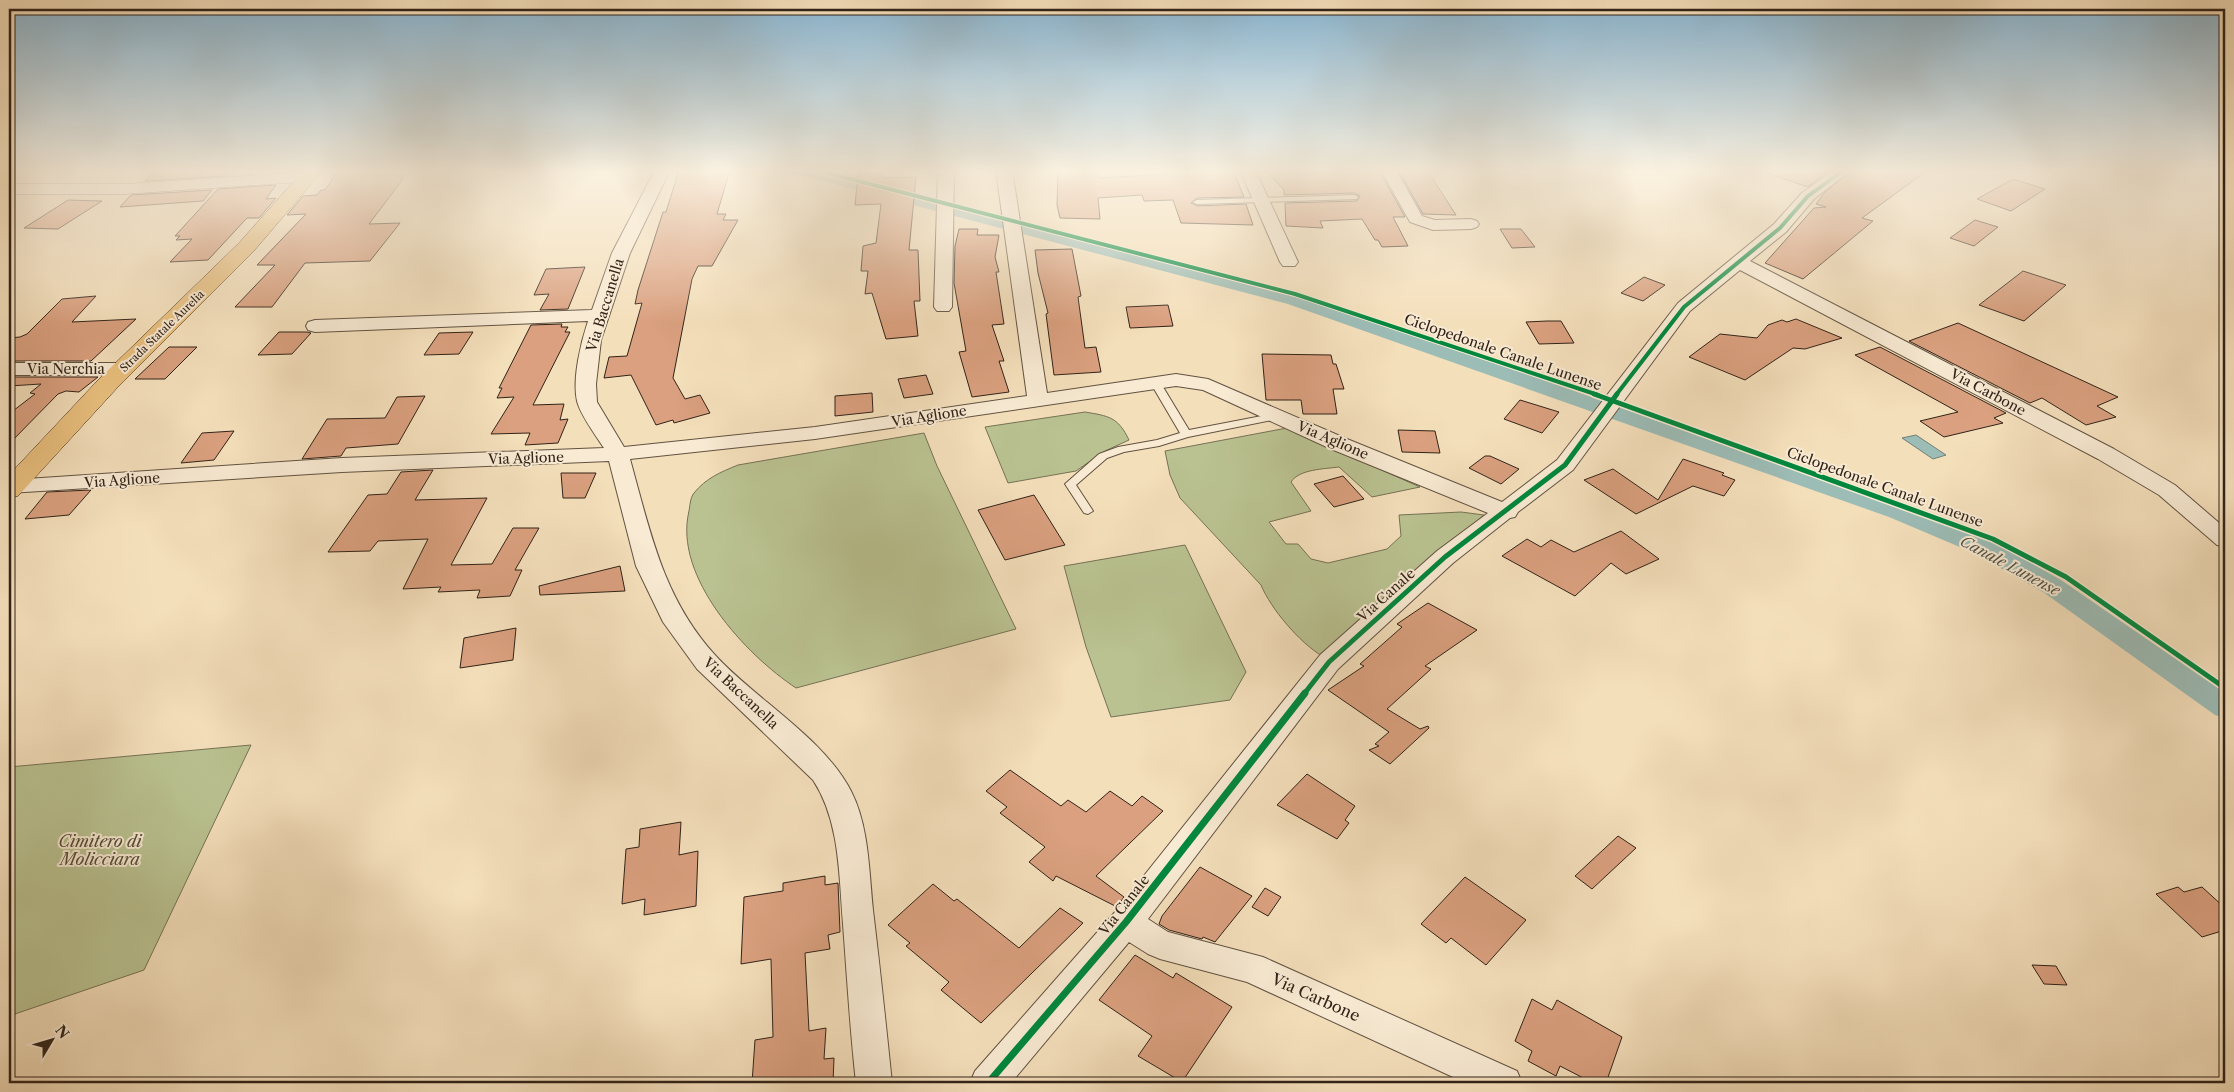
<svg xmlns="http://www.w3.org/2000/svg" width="2234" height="1092" viewBox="0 0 2234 1092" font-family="'Libre Caslon Text',serif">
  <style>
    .green { fill: #bac291; stroke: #767254 }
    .water { fill: #9cbcb6; stroke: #717f77 }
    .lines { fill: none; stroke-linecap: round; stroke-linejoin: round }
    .canal { fill: #9cbcb6; fill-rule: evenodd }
    .building { fill: #daa07f; stroke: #312318 }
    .lane-casing { stroke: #625241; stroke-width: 2 }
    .street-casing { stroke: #625241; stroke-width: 2 }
    .secondary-casing { stroke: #312318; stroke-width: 1 }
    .primary-casing { stroke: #312318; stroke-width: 1 }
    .lane { fill: #f8ead3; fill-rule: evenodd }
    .street { fill: #f8ead3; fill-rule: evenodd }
    .secondary { fill: #f8ead3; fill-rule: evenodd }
    .primary { fill: #eac07e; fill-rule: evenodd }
    .cycleway-far2-casing { stroke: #f8ead3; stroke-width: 6 }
    .cycleway-far1-casing { stroke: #f8ead3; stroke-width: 8 }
    .cycleway-casing { stroke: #f8ead3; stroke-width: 10 }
    .cycleway-far2 { stroke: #00873e; stroke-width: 4 }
    .cycleway-far1 { stroke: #00873e; stroke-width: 5 }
    .cycleway { stroke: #00873e; stroke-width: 7 }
    .labels { text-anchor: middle; stroke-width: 4; stroke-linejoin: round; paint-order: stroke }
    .far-street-label { font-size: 11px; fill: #312318; stroke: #f8ead3 }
    .street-label { font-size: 14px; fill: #312318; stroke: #f8ead3 }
    .water-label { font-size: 15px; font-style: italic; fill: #515147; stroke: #f8ead3 }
    .near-park-label { font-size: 16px; font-style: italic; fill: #534b36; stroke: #f8ead3 }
    .near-street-label { font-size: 16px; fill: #312318; stroke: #f8ead3 }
  </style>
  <rect width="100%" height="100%" fill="#f4dfbb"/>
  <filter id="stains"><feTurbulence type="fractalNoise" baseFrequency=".004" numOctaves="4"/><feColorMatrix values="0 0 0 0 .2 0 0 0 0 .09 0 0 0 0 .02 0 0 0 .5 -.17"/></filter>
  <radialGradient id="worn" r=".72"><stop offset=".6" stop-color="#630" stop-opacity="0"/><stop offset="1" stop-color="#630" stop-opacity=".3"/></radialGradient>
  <!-- green -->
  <g class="green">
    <path d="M1085,412C1109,416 1118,417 1129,440L1105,451L1076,471L1008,483L985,427Z"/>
    <path d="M1287,428L1420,487L1372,497L1339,467C1325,469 1299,469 1291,482L1311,511L1269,522L1286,544H1298L1311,559L1328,563L1387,549L1401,536L1399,515L1461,512L1484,515L1363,616L1322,656C1299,642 1271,609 1261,585L1180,498L1170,475L1165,451Z"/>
    <path d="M924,433L937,466L1016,629L796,688C746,655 673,577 689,511C690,506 690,498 694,493C706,478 721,472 738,465Z"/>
    <path d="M1185,545L1246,672L1230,700L1111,717L1086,647L1064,566Z"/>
    <path d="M251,745L144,970L9,1016V767Z"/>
  </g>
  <!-- water -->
  <path class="water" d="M1916,435L1946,455L1933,459L1902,438Z"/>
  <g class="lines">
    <!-- canal -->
    <path class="canal" d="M790,170H818L1302,296L1907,507L1992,541L2061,580L2225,693V718L2215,715L2043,592L1974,553L1889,517L1288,304L792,173Z"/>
  </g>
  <!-- building -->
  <g class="building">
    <path d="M155,170H229L224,176L145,181Z"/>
    <path d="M407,170L401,179H403L369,224L400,223L370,261L305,263L272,307H235L275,265H257L306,214L287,215L303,196L317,195L321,190H325L338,171Z"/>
    <path d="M679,170H730L717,214H726L723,220H738L712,266H698L692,279L673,378L685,399L700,395L710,413L674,423L673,420L656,425L631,375L604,378L609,357L627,356L642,303L635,304L638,290L663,212H666Z"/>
    <path d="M1097,170L1099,178L1167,174L1166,170H1233L1244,197L1197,198L1191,203L1197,206L1246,204L1253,225L1181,223L1173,200L1144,201L1142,195L1098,198L1100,219L1060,218L1057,205L1058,172Z"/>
    <path d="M1352,170H1379L1405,217H1393L1408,246L1382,247L1378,240H1375L1362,219L1320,221L1323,228L1286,226L1285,203L1357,201L1360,196L1354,193L1284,195V190L1270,175L1295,172L1297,175Z"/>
    <path d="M1398,170H1427L1456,215L1423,214Z"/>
    <path d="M1770,170H1830L1808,187L1769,174Z"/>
    <path d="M1853,170H1928L1862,218L1873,221L1803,279L1765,263L1814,208L1826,207L1816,204L1825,192Z"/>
    <path d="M883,173V178L916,177L909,250H918L920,301H914L918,336L886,339L872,293L865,294L868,271H861L863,246L876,243L881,204L855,205L858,174Z"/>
    <path d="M2013,179L2045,189L2011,211L1977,199Z"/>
    <path d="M276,185L266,199L276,198L259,218H247L208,260L170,262L192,239L176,240L180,236H175L218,189Z"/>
    <path d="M212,190L203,201L120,207L131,195Z"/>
    <path d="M68,200L102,201L58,229L24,228Z"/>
    <path d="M1975,220L1998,227L1974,246L1950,238Z"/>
    <path d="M959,229H978L977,235H999L995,257L999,272H996L1004,324L992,325L1004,361H999L1009,392L972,397L959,352L966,351L954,283L955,246Z"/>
    <path d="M1500,229H1521L1535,247L1512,248Z"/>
    <path d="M1072,249L1081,296L1078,297L1085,348L1096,347L1101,372L1054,375L1046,314L1048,313L1038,273L1035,250Z"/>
    <path d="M585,267L568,309L540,310L549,294L534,295L546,269Z"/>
    <path d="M2023,271L2066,285L2024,321L1979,305Z"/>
    <path d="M1644,277L1665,285L1643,301L1621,293Z"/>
    <path d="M96,296L72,322L136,319L91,361H9V338L20,337L27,334L62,299Z"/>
    <path d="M1168,305L1173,326L1130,328L1126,307Z"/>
    <path d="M1796,319L1842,338L1805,349L1793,348L1745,380L1689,357L1720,334L1757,338L1768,325L1782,320L1787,322Z"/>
    <path d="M1547,321H1561L1574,343L1539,344L1526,322Z"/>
    <path d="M1958,323L2118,397L2097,406L2116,417L2086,425L2042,398L2030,403L1909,341Z"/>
    <path d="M562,324L561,327H568L565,332H570L533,405L564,404L560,420L568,419L558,443L525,445L530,433L491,434L514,397L497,398L502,388H499L531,325Z"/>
    <path d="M279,332H307L311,333L292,354L258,355Z"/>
    <path d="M473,332L459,354L424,355L439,333Z"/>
    <path d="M169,347H197L165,379H135Z"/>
    <path d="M1880,347L2006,413L1994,418L2003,423L1944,437L1920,421L1958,412L1855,355Z"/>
    <path d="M1262,354L1331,355L1333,364H1336L1344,389H1333L1337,414H1303L1301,400H1266Z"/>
    <path d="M926,375L933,394L904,398L898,379Z"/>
    <path d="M9,377H98L79,392L66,391L58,394L9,444V414L35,394L30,393L41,384L9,386Z"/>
    <path d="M872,393L873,412L835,416V396Z"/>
    <path d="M425,396L398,444L346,448L341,456L302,459L327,419L385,418L397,397Z"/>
    <path d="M1520,400L1559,412L1542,433L1504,419Z"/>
    <path d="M1398,430L1435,431L1440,453L1402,452Z"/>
    <path d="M234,431L214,460L181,463L202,433Z"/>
    <path d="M1485,456H1490L1519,469L1501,484L1469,468Z"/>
    <path d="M1683,459L1724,473L1722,475L1735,480L1724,496L1693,486L1636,514L1584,480L1613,469L1658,500Z"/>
    <path d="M433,470L415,500L487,498L451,565L492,564L513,528H539L515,570H522L510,596L477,598L480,590L438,592L441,587L403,589L428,539L378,541L370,551L328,552L368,495L387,494L401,472Z"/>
    <path d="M561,473H596L585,498H563Z"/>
    <path d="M1343,476L1364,499L1334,507L1314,484Z"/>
    <path d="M91,490L69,515L25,519L47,492Z"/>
    <path d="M1034,495L1065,545L1005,560L978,510Z"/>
    <path d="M1621,531L1659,559L1626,574L1611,563L1575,596L1502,556L1527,539L1541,547L1551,540L1574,552Z"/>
    <path d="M620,566L625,591L540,595L539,586Z"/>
    <path d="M1428,603L1477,630L1425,666L1431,669L1387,709L1420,729L1428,726L1429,728L1390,764L1369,750L1379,746L1375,744L1389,732L1328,690L1364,666L1360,664L1402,627L1397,624Z"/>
    <path d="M516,628L513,660L460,668L464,638Z"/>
    <path d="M1010,770L1061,806L1068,800L1086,812L1110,791L1132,806L1142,796L1163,811L1096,876L1124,897L1117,907L1056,876L1053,881L1029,862L1045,847L1000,813L1007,807L986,791Z"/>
    <path d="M1307,774L1355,806L1345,820L1349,823L1337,839L1277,805Z"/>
    <path d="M681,822L679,855L698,851L696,906L644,915L645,899L622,904L626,849L639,847L640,829Z"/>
    <path d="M1618,836L1636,848L1592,889L1575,876Z"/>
    <path d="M1200,867L1252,896L1215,942L1203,937L1202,939L1169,930L1159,924L1162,916Z"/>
    <path d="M825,876V885L838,883L840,932L828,935L830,949L805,953L809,1031L826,1028L824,1059L834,1058L833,1083H778V1078L752,1083L755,1040L773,1037L771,959L741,964L744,897L783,891V883Z"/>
    <path d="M1465,877L1526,920L1486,965L1451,938L1446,943L1421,924Z"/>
    <path d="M933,884L954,901L957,899L1019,948L1060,908L1083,923L981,1023L941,990L949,982L906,946L910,943L888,925Z"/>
    <path d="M2178,887L2184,892L2202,887L2225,908V930L2202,937L2156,894Z"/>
    <path d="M1265,888L1281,897L1268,916L1252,907Z"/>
    <path d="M1135,955L1173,978L1176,973L1232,1007L1182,1082L1138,1056L1152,1036L1099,1000Z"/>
    <path d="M2032,965L2056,966L2067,985L2044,984Z"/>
    <path d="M1532,999L1552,1010L1557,1000L1622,1037L1606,1083H1593L1560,1066L1556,1076L1528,1061L1532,1051L1515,1041Z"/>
  </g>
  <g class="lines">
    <defs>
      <g id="lane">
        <path d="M1354,195L1358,197L1357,199L1197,204L1193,202L1197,200Z"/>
        <path d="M1155,379L1160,382L1189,430L1277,413L1282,416L1277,419L1188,437L1159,446L1124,452L1107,458L1076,485L1093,511L1088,514L1084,513L1065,484L1099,454L1118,447L1157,440L1180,433L1150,382Z"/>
      </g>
      <g id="street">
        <path d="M655,170H670L630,253L601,340L596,384L597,402L624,447L815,427L1027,396L996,170H1012L1047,393L1176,374L1208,379L1347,439L1502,502L1557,460L1678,303L1774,224L1802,193L1834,170H1851L1814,199L1786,232L1750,261L2114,449L2175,485L2225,528V547L2217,545L2159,495L2098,459L1740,270L1690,311L1573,470L1518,512L1515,517L1510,518L1453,563L1338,669L1148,919L1168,932L1263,957L1517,1071L1522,1083H1466L1247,982L1160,959L1148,954L1129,942L1011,1083H970L975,1071L1115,912L1320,655L1437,551L1488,513L1331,449L1203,390L1176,386L815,439L630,459C650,531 663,598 715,655C755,699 824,738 851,791C869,826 869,871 873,910C880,967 886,1025 892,1083H856C850,1030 847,977 843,924C839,875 840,821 813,780L697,669L663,622L636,566L609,461L342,472L9,493V481L11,480L342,458L604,448C596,436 580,414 577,401C572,379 581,342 588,321L315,332L308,330L306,326L308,322L315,320L592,310L612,253Z"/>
        <path d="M938,170H954L952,307L949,311H937L934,307Z"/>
        <path d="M1240,170H1255L1298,262L1295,266H1283L1280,262Z"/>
        <path d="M1381,170H1396L1422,216L1435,220L1471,219L1477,221L1479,224L1477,227L1471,229L1433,230L1410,222Z"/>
        <path d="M9,363H122L129,365L132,369L129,373L122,375H9Z"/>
      </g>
      <path id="secondary" d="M308,172L314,173L317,177L314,181L125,194H9V184H125Z"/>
      <path id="primary" d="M304,170H323L253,252L117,388L18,496L9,498V475L100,378L239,243Z"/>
    </defs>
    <!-- lane casing -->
    <use href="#lane" class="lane-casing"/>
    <!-- street casing -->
    <use href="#street" class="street-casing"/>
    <!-- secondary casing -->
    <use href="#secondary" class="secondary-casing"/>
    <!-- primary casing -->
    <use href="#primary" class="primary-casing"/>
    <!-- lane -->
    <use href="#lane" class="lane"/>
    <!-- street -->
    <use href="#street" class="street"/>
    <!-- secondary -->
    <use href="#secondary" class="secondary"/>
    <!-- primary -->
    <use href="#primary" class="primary"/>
    <defs>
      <g id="cycleway-far2">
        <path d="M816,170L1295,294L1598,395"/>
        <path d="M1616,395L1684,307L1780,228L1808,196L1844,170"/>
      </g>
      <g id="cycleway-far1">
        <path d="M1594,394L1993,539L2066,577L2225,688"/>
        <path d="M1304,694L1329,662L1445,557L1565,465L1617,394"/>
      </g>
      <path id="cycleway" d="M988,1083L1126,922L1305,693"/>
    </defs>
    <!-- cycleway-far2 casing -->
    <use href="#cycleway-far2" class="cycleway-far2-casing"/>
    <!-- cycleway-far1 casing -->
    <use href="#cycleway-far1" class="cycleway-far1-casing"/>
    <!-- cycleway casing -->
    <use href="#cycleway" class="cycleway-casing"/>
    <!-- cycleway-far2 -->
    <use href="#cycleway-far2" class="cycleway-far2"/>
    <!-- cycleway-far1 -->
    <use href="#cycleway-far1" class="cycleway-far1"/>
    <!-- cycleway -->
    <use href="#cycleway" class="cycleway"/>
  </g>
  <!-- sky -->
  <linearGradient id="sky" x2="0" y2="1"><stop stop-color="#89b7d4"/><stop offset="0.53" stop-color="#faf1e0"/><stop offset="1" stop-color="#faf1e0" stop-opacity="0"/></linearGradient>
  <rect width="2234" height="323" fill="url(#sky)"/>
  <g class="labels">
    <!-- far-street labels -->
    <g class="far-street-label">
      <text transform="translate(162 331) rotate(-44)" y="4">Strada Statale Aurelia</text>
    </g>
    <!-- street labels -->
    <g class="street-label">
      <text transform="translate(605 305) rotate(-73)" y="5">Via Baccanella</text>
      <text transform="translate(1503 352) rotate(19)" y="5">Ciclopedonale Canale Lunense</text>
      <text x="66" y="374">Via Nerchia</text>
      <text transform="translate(1988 392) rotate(28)" y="5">Via Carbone</text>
      <text transform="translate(929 416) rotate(-9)" y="5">Via Aglione</text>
      <text transform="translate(1333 440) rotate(23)" y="5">Via Aglione</text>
      <text transform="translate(526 458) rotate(-2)" y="5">Via Aglione</text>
      <text transform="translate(122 480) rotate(-4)" y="5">Via Aglione</text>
      <text transform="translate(1885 487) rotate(20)" y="5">Ciclopedonale Canale Lunense</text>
      <text transform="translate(1386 595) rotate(-42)" y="5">Via Canale</text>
      <text transform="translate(741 693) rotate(43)" y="5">Via Baccanella</text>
      <text transform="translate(1124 905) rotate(-52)" y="5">Via Canale</text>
    </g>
    <!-- water labels -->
    <g class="water-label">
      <text transform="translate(2010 566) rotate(28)" y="5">Canale Lunense</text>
    </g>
    <!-- near-park labels -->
    <g class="near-park-label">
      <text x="100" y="847">Cimitero di<tspan x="100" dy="18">Molicciara</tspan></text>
    </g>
    <!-- near-street labels -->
    <g class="near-street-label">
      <text transform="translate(1316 997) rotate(24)" y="6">Via Carbone</text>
    </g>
  </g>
  <!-- margin -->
  <rect width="2234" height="1092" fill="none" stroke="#f4dfbb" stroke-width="30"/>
  <rect x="10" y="10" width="2214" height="1072" fill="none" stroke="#312318" stroke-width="2.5"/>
  <rect x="15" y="15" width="2204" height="1062" fill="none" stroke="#312318"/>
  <!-- north arrow -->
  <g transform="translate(52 1040) rotate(52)" stroke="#f8ead3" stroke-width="4" paint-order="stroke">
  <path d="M0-4L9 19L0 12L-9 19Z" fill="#312318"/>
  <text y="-8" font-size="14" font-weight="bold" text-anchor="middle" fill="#312318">N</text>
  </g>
  <rect width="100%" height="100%" filter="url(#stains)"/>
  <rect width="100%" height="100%" fill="url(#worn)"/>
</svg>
